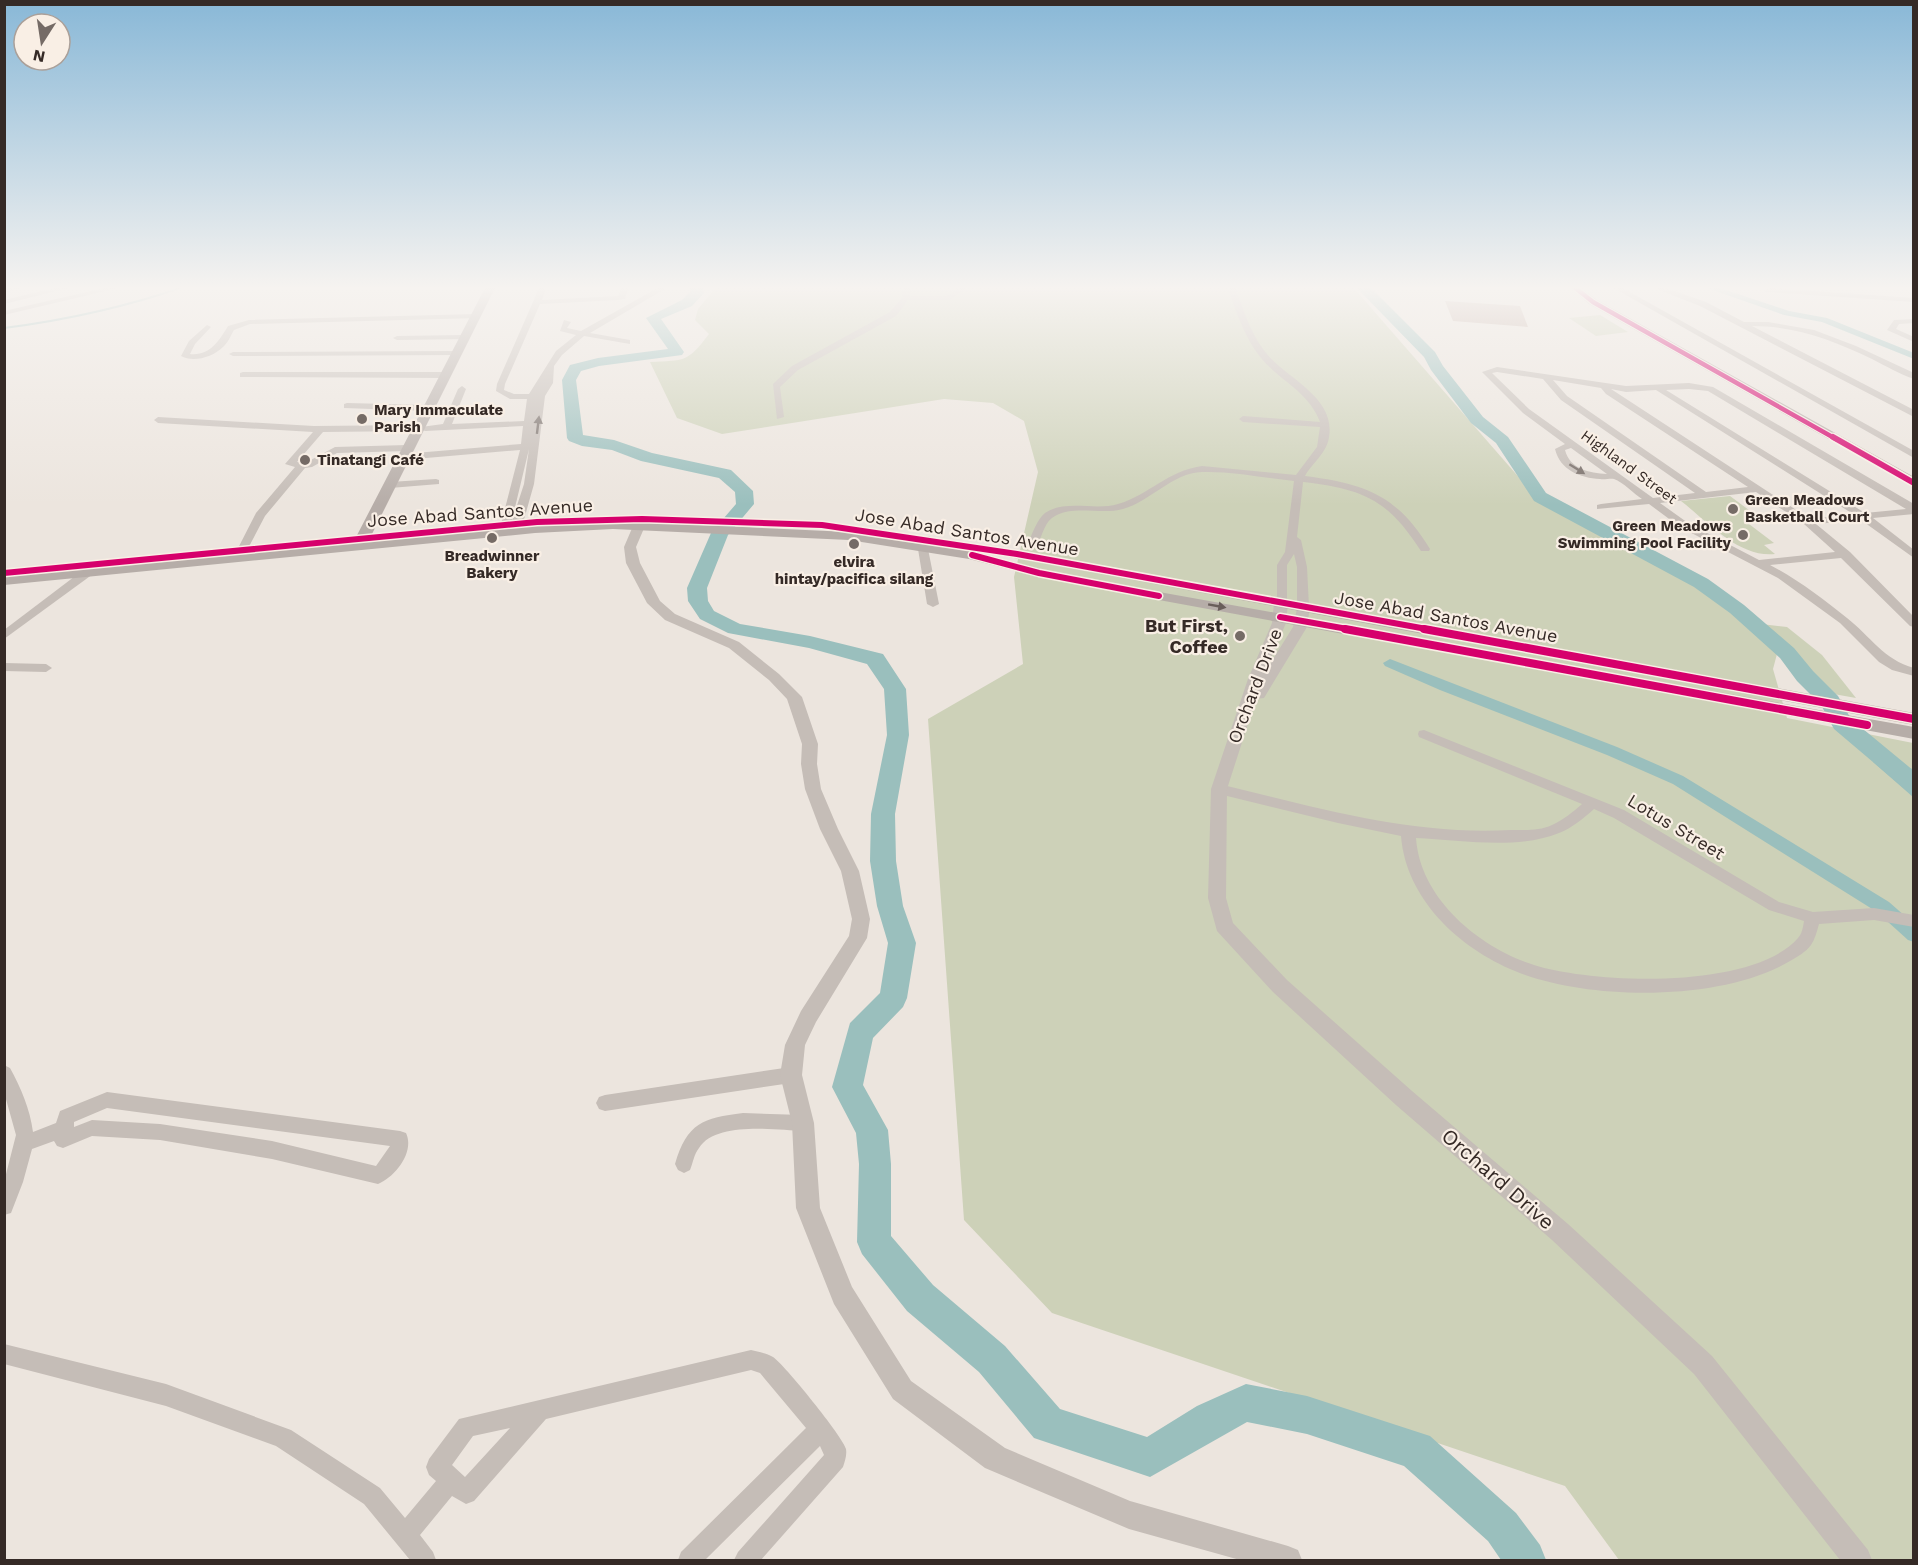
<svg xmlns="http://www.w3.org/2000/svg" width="1918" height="1565" viewBox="0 0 1918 1565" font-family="'Work Sans',sans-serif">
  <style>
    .green { fill: #cdd1b8 }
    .water { fill: #9abfbd }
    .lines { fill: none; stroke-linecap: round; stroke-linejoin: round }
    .stream { stroke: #9abfbd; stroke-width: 2 }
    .canal { fill: #9abfbd; fill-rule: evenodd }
    .river { fill: #9abfbd; fill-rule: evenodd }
    .building { fill: #c0a89f }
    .minor { fill: #c5bdb7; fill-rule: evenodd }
    .tertiary { fill: #c5bdb7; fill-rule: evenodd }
    .secondary { fill: #b6ada8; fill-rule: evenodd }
    .cycleway-far2-casing { stroke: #f9efe5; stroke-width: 7 }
    .cycleway-far1-casing { stroke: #f9efe5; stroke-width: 9 }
    .cycleway-casing { stroke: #f9efe5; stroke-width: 11 }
    .cycleway-far2 { stroke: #d6006c; stroke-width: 4.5 }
    .cycleway-far1 { stroke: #d6006c; stroke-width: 6 }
    .cycleway { stroke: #d6006c; stroke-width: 8 }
    .oneway { fill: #766c67 }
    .oneway2 { fill: #695e5a }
    .poi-dot { fill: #756b66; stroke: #f9efe5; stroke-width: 2 }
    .labels { text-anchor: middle; stroke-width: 4.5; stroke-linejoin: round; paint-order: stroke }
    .far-poi-label { font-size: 15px; font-weight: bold; fill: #352a26; stroke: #f9efe5; text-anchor: start }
    .far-street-label { font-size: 15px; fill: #352a26; stroke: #f9efe5 }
    .street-label { font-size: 18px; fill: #352a26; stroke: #f9efe5 }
    .poi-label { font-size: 18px; font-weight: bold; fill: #352a26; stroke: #f9efe5; text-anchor: end }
    .near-street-label { font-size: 21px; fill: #352a26; stroke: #f9efe5 }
  </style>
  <rect width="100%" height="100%" fill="#ece5de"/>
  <!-- green -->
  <g class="green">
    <path d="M717,286H1352L1537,498L1697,587L1742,620L1777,654L1773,669L1787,718L1913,743V1560H1619L1565,1486L1052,1313L964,1220L928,719L1023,664L1014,577L1038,472L1024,421L993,403L944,399L722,434L677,418L650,362C685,360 687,363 709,334L695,320L698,309Z"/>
    <path d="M1600,315L1628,332L1596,336L1569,318Z"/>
    <path d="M1730,496L1761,519L1745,521L1774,543L1764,545L1775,554C1739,558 1708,522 1681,501Z"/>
    <path d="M1761,624L1787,627L1822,655L1856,698L1828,693Z"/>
  </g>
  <!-- water -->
  <path class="water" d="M1873,762L1913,769V797Z"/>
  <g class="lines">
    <!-- stream -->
    <path class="stream" d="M4,328C67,320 126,307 186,286"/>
    <!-- canal -->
    <g class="canal">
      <path d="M1701,286H1714L1789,311L1827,318L1914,353V359L1822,322L1784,315Z"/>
      <path d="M1390,659L1617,747L1683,776L1889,902L1914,924V942L1908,940L1877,912L1673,784L1607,755L1440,690L1385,666L1383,663Z"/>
    </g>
    <!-- river -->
    <g class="river">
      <path d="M690,286H702L704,293L692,306L661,319L684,352L682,355L599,366L581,371L576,380L583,435L614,440L652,453L731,470L753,491L754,504L728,535L707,588L708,601L714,611L740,624L810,636L883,654L906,689L909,735L895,814L896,861L903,906L916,943L907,998L903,1007L873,1038L863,1085L888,1130L891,1164V1236L933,1285L1005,1346L1060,1409L1147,1437L1197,1406L1246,1384L1307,1396L1430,1436L1516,1513L1540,1545L1546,1560H1501L1488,1541L1404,1466L1307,1434L1247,1422L1150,1477L1034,1438L979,1372L907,1311L862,1254L857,1242L859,1164L856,1133L832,1087L850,1023L880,993L888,943L877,906L870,861L871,814L887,735L884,689L867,664L809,648L728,633L700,619L688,601L687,588L711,533L736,504L735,492L719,478L641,461L612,450L582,446L569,441L567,438L562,380L570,365L598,358L668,349L646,318L682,300L690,292Z"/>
      <path d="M1355,286H1369L1435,352L1443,366L1483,417L1508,437L1546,493L1708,579L1744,605L1794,648L1813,671L1838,696L1851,719L1914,771V792L1906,790L1834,729L1821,705L1797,681L1780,658L1730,613L1694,587L1534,501L1496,443L1471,423L1431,370L1424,357Z"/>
    </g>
  </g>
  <!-- building -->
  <path class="building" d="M1445,301L1520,306L1528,327L1453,321Z"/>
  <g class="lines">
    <!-- minor -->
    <g class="minor">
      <path d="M14,286H27L4,293V289Z"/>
      <path d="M63,286H77L4,304V300Z"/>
      <path d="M113,286H127L4,315V311Z"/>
      <path d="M540,286H547L542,300L618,296L622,286H629L625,299L618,300L540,304L505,384L504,390L514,394H529L556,351L576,335L560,331L564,320L571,322L567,328L581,331L661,286H670L590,333L630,340V344L584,336L562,355L554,366L553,383L545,396L534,484L523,523L514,533H506L501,524L520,450L403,460L398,457L403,454L521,444L523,426L425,431L421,429L417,431L323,432L297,462H307L335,447L407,445L412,448L407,451L337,453L312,467L305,468L265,516L243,558H235L234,556L256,513L295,467L285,464L313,432L158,423L154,420L158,417L314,426L417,425L421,427L443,424L458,389L462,386L466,389L452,424L524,421L527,399H510L496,391L497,384ZM529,449L524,484L511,524Z"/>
      <path d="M902,286H910V296H947L962,286H970L949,300H908L896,316L798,370L780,387L784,417L777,419L773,384L792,366L890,312L902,298Z"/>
      <path d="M1227,286H1234C1243,307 1249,330 1263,349C1283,378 1336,395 1329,437C1327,453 1312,463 1305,476C1366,484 1397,495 1430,549L1429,551H1421C1388,500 1364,489 1303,482L1297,537L1301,540L1307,567L1309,607L1303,610L1297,607V567L1294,554L1287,565V603L1285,605H1277V565L1285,552L1294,481C1264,478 1232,471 1202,472C1172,473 1151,501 1123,509C1102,515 1074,505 1055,516C1045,521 1043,534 1038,543H1030L1029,541C1033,532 1037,520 1045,513C1066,499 1095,511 1118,504C1149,495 1167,471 1202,466L1296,475L1317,447L1320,427L1243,422L1239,419L1243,416L1320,422C1309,392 1280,381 1261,358C1244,337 1236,311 1227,286Z"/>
      <path d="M1610,286H1619L1914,451V458Z"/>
      <path d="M1649,286H1660L1706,302L1744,322H1768L1814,330L1856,346L1914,373V379C1899,374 1886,366 1872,359C1833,340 1795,326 1752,326L1914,410V417L1700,306Z"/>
      <path d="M1769,288L1914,298V302L1766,292L1765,290Z"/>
      <path d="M476,314L480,316L479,318L250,324L234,330C231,335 228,343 223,347C213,357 193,363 181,356L189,341L207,325L211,327L195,344L190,354C210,356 219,341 228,326L249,320Z"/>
      <path d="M1914,319V323L1899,324L1896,329L1914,337V342L1887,330L1894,320Z"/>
      <path d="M464,335H467V339L397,340L393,338L397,336Z"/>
      <path d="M456,351H459V355L233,356L229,354L233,352Z"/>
      <path d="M1497,367L1626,386L1689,383L1713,387L1914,504V514L1873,518L1914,550V558L1861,520L1816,524L1850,552L1914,617V627L1910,626L1841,558L1770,565C1797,579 1823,599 1847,618C1870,636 1884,660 1914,668V676L1892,670L1879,662L1840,623L1778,578L1680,527L1649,504L1597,509V505L1601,504L1642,499C1634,494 1623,482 1614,479C1611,478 1604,480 1600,479C1580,478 1560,470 1555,449L1565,444L1523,413L1482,372ZM1497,372L1543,379L1561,400L1695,493L1653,498L1529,409L1492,373ZM1553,380L1601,388L1606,394L1748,487L1706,492L1567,396ZM1611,389L1626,392L1656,390L1853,514L1810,519ZM1689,389L1708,391L1906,509L1865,513L1666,390ZM1571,448L1607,474C1589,473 1570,469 1565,450ZM1756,492L1804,524L1835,552L1759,560L1688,523L1660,503Z"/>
      <path d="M243,372H444L448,375L444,378L240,377V373Z"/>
      <path d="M347,403L427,405L431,408L427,411L344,408V404Z"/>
      <path d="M436,479L439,480V484L390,488L385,485L390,482Z"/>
      <path d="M929,536L934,539L928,549L939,604L933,607L927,604L918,549L925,537Z"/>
      <path d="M95,561L100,564L93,574L4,639V630Z"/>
      <path d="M4,663L46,664L52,668L46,672L4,671Z"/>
      <path d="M1424,730L1624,810L1779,902L1813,912L1874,908L1914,915V927L1874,920L1819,924C1817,931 1815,939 1811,945C1806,952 1797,957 1790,961C1722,1002 1587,1001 1515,971C1459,948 1406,899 1401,836L1338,823L1219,794L1212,789L1219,784C1315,807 1412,836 1511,830C1525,830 1539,831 1552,825C1563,820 1573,812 1582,804L1419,737L1418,734L1419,731ZM1594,809L1614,818L1769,910L1804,921C1803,927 1802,934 1798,938C1753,990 1594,984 1534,965C1478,947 1420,898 1416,838C1460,840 1518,850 1559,833C1572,828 1584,818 1594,809Z"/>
      <path d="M4,1065L10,1068C21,1088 30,1109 33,1132L56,1123L60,1111L107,1092L400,1131L406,1133C415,1152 395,1177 378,1184L272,1159L160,1140L92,1136L63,1148L57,1146L54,1141L32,1149L23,1182L11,1213L4,1215V1182L16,1135L4,1092ZM107,1108L390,1146L376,1166L272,1141L160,1124L92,1120L74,1127V1122Z"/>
      <path d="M791,1067L797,1070L800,1075L797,1080L791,1083L605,1111L599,1109L596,1103L599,1097L605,1095Z"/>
      <path d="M743,1113L803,1115L809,1117L812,1123L809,1129L803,1131C776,1130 716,1121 699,1148C694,1154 693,1163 690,1170L684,1173L678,1170L675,1164C687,1123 703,1118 743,1113Z"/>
      <path d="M4,1344L166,1384L291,1430L380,1488L405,1518L436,1481L429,1475L426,1467L429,1459L459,1419L751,1350C758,1352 767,1353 773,1357C783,1363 844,1438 846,1449C847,1455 845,1461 843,1467L761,1560H734L738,1552L824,1455L820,1446L705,1560H678L681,1552L806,1428L760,1373L751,1370L546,1419L474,1501L466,1504L452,1496L420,1535L433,1552L436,1560H410L364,1504L276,1446L166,1406L4,1364ZM510,1428L465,1477L452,1465L473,1436Z"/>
    </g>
    <!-- tertiary -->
    <g class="tertiary">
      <path d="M642,515L648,519L636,547L640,563L660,601L675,614L739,642L779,674L802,697L818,744L817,764L821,789L838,829L859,871L870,919L867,938L816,1022L805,1045L802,1075L814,1123L820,1208L852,1287L911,1381L1005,1448L1130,1501L1288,1546L1298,1550L1302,1560H1240L1129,1529L985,1468L893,1399L834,1304L796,1208L792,1123L780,1075L785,1045L801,1011L849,936L852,919L841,871L820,829L805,789L801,764L802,744L787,699L769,680L729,648L665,620L647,603L626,563L624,547L636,519Z"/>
      <path d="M1281,599L1288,603L1286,623L1265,672L1293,627L1298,604H1308L1310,607L1307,627L1264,698L1256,699L1227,789L1226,898L1233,923L1287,980L1412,1091L1568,1224L1712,1356L1868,1550L1872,1560H1840L1694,1374L1552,1240L1396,1105L1273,992L1217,931L1208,898L1211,789L1248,679L1272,623L1274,603Z"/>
    </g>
    <!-- secondary -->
    <g class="secondary">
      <path d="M486,286H496L369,540L535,525L613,521L849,532L970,551L1040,569L1159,592L1914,727V739L1159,600L1039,577L969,559L849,540L613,529L535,533L4,585V577L354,541Z"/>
      <path d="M1568,286H1579L1597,300L1914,477V487L1589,304Z"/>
      <path d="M998,547L1914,713V725L993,554L991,551Z"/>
    </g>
    <defs>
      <path id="cycleway-far2" d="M1573,286L1593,302L1836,439"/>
      <g id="cycleway-far1">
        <path d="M1833,437L1914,483"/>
        <path d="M972,555L1039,573L1159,596"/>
        <path d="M4,573L537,522L642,519L822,525L1017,554L1432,630"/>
        <path d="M1280,617L1353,630"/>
      </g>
      <g id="cycleway">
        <path d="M1345,629L1867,725"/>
        <path d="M1424,629L1914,719"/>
      </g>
    </defs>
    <!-- cycleway-far2 casing -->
    <use href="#cycleway-far2" class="cycleway-far2-casing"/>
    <!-- cycleway-far1 casing -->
    <use href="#cycleway-far1" class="cycleway-far1-casing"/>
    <!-- cycleway casing -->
    <use href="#cycleway" class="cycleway-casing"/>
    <!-- cycleway-far2 -->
    <use href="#cycleway-far2" class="cycleway-far2"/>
    <!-- cycleway-far1 -->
    <use href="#cycleway-far1" class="cycleway-far1"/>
    <!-- cycleway -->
    <use href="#cycleway" class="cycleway"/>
  </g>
  <!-- one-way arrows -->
  <defs><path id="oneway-solid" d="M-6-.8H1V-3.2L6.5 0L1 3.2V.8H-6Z" transform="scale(1.5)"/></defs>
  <g class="oneway">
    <use href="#oneway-solid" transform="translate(538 425) rotate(-83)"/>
    <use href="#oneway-solid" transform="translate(1577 469) rotate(32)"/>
  </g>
  <use class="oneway2" href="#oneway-solid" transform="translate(1217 606) rotate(10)"/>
  <!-- sky -->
  <linearGradient id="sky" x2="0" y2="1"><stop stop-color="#89b8d7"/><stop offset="0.57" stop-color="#f6f3f0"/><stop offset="1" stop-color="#f6f3f0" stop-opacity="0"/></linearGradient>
  <rect width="1918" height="505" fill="url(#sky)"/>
  <!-- markers -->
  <g class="poi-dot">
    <circle cx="362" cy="419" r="6"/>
    <circle cx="305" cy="460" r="6"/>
    <circle cx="1733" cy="509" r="6"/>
    <circle cx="1743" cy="535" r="6"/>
    <circle cx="492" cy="538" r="6"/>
    <circle cx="854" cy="544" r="6"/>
    <circle cx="1240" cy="636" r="6"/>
  </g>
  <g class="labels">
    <!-- far-poi labels -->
    <g class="far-poi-label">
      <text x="374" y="415">Mary Immaculate<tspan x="374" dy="17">Parish</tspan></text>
      <text x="317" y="465">Tinatangi Café</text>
      <text x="1745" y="505">Green Meadows<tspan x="1745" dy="17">Basketball Court</tspan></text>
      <text x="1731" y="531" text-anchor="end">Green Meadows<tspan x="1731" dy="17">Swimming Pool Facility</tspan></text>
      <text x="492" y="561" text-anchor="middle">Breadwinner<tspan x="492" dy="17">Bakery</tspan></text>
      <text x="854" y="567" text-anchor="middle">elvira<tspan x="854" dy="17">hintay/pacifica silang</tspan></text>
    </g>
    <!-- far-street labels -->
    <g class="far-street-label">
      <text transform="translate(1629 467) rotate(36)" y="5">Highland Street</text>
    </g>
    <!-- street labels -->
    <g class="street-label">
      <text transform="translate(480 513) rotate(-4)" y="6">Jose Abad Santos Avenue</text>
      <text transform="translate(967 532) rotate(9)" y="6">Jose Abad Santos Avenue</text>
      <text transform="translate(1446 617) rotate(10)" y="6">Jose Abad Santos Avenue</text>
      <text transform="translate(1255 686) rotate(-69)" y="6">Orchard Drive</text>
      <text transform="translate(1676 827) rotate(31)" y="6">Lotus Street</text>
    </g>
    <!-- poi labels -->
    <g class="poi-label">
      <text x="1228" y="632">But First,<tspan x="1228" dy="21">Coffee</tspan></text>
    </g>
    <!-- near-street labels -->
    <g class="near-street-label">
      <text transform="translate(1498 1179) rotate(41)" y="7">Orchard Drive</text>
    </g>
  </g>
  <!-- border -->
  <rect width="1918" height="1565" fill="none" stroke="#352a26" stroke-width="12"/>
  <!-- north arrow -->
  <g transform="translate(42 42) rotate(192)"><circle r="28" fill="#f9efe5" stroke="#aba099" stroke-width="1.5"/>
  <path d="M0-4.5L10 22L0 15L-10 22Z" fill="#756b66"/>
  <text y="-9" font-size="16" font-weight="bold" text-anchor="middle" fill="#352a26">N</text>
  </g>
</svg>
